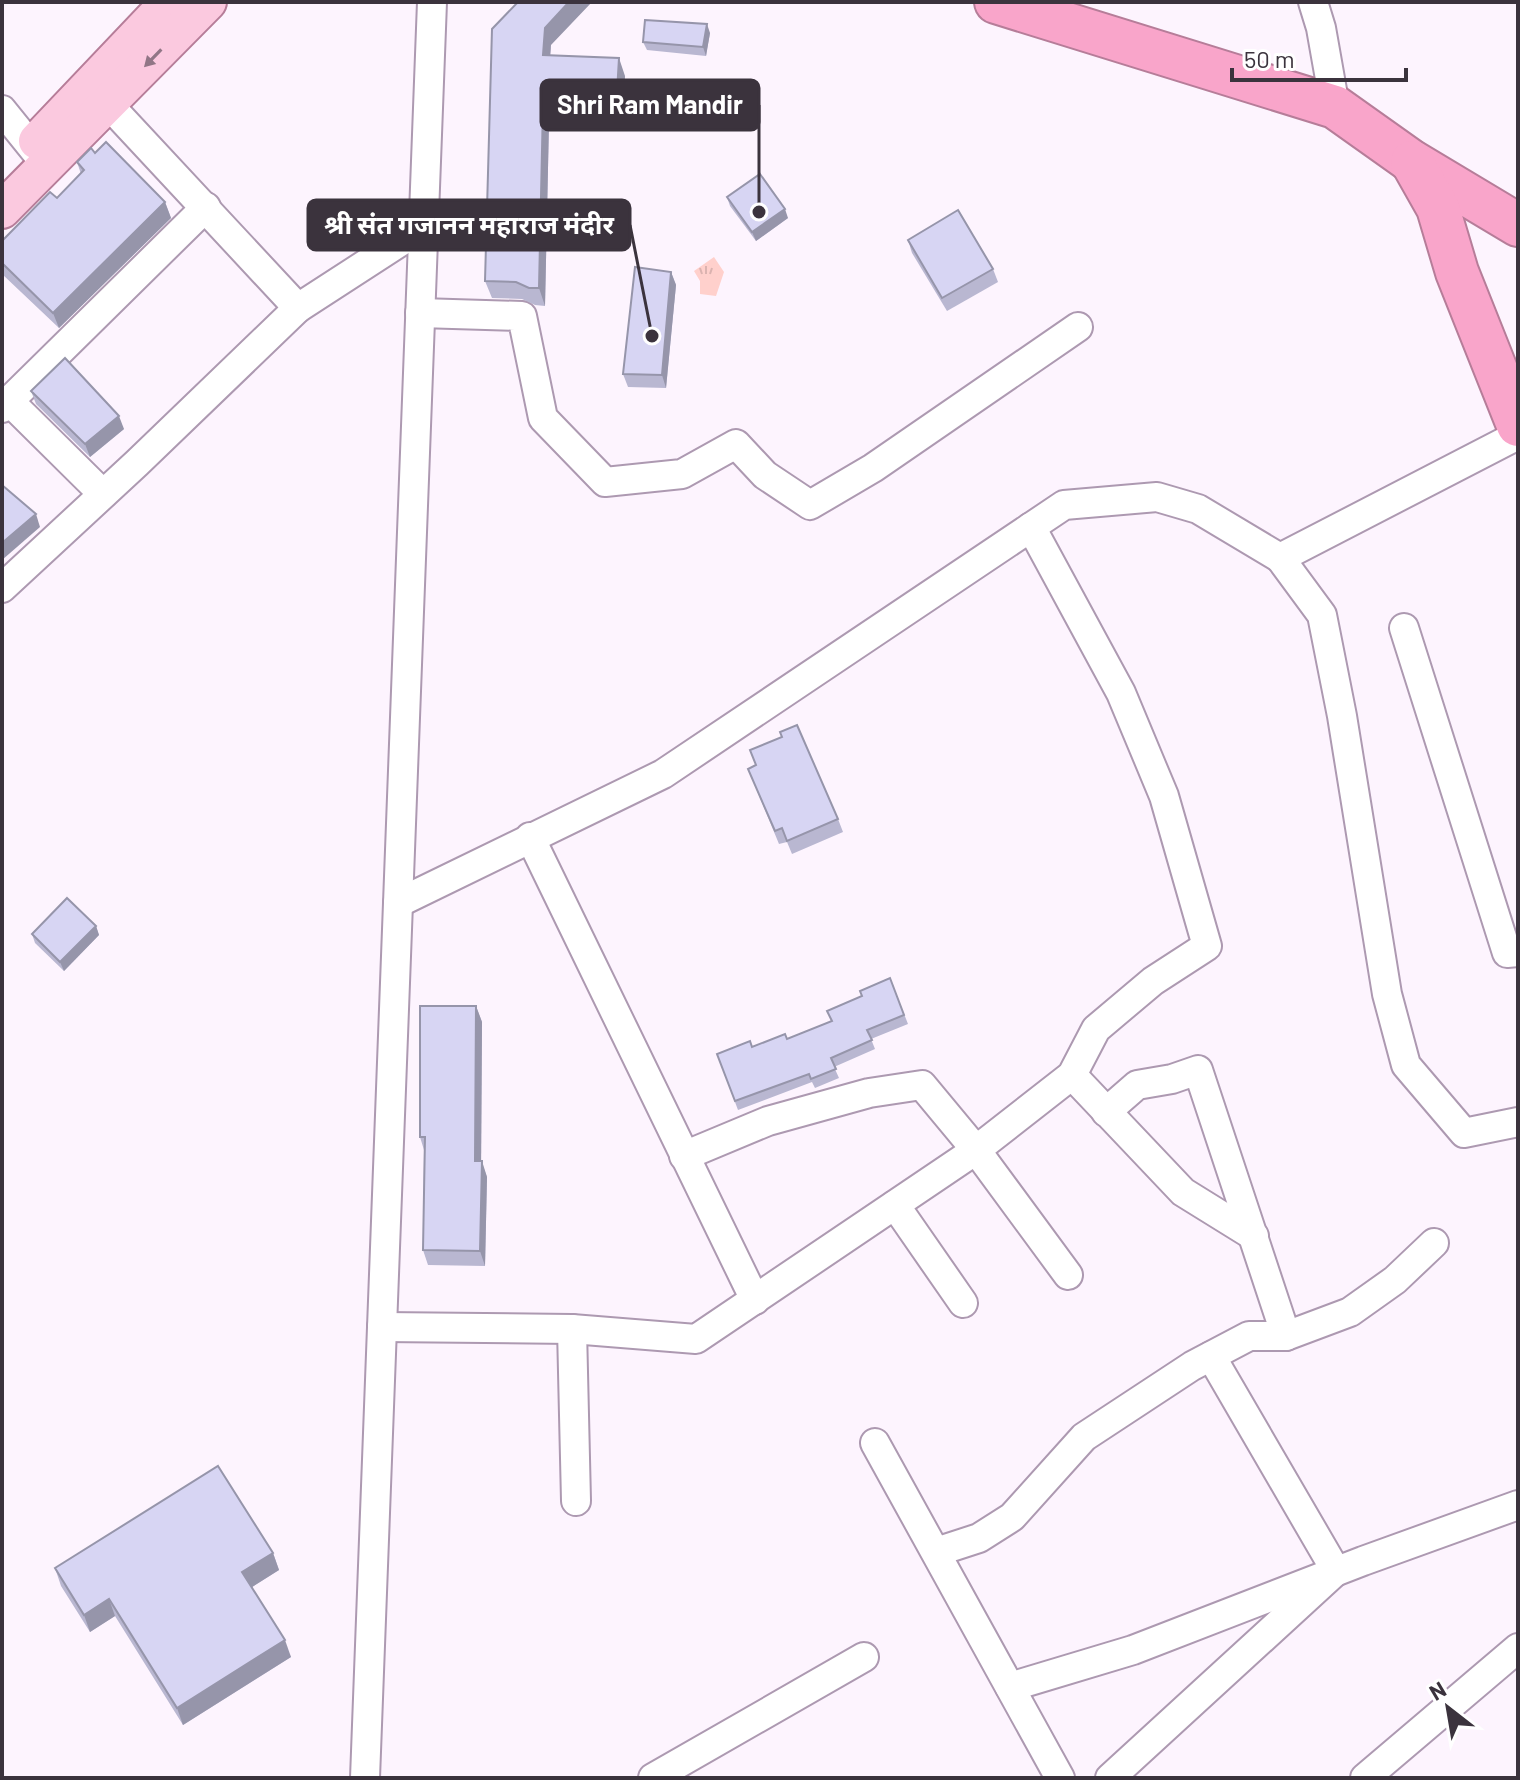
<svg xmlns="http://www.w3.org/2000/svg" width="1520" height="1780" viewBox="0 0 1520 1780" font-family="Barlow,'Noto Sans Devanagari',sans-serif">
  <style>
    .grass { fill: url(#grass-tufts) }
    .lines { fill: none; stroke-linecap: round; stroke-linejoin: round }
    .minor-casing { stroke: #ad99b1; stroke-width: 32 }
    .major-casing { stroke: #b67d99; stroke-width: 40 }
    .highway-casing { stroke: #b67d99; stroke-width: 46 }
    .minor { stroke: #fff; stroke-width: 28 }
    .major { stroke: #fbc9df; stroke-width: 36 }
    .highway { stroke: #f9a5ca; stroke-width: 42 }
    .wall { fill: #b9b7d1 }
    .shaded-wall { fill: #9695aa }
    .building { fill: #d7d5f3; stroke: #9695aa; stroke-width: 2 }
    .oneway { fill: #917686 }
    .leader { fill: none; stroke: #3b333d; stroke-width: 3 }
    .callout-dot { fill: #3b333d; stroke: #fff; stroke-width: 3 }
    .callout { fill: #3b333d; stroke: #3b333d; stroke-width: 3 }
    .callout-label { font-size: 26px; text-anchor: middle; font-weight: bold; fill: #fff }
  </style>
  <defs>
    <pattern id="grass-tufts" width="24" height="20" patternUnits="userSpaceOnUse" patternTransform="scale(2)"><rect width="24" height="20" fill="#ffd0cc"/><path d="M3 7l-1-3M5 7V3M7 7l1-3M15 17l-1-3M17 17v-4M19 17l1-3" fill="none" stroke="#dbb3b0"/></pattern>
  </defs>
  <rect width="100%" height="100%" fill="#fdf4fe"/>
  <!-- grass -->
  <g class="grass">
    <circle cx="671" cy="118" r="13"/>
    <path d="M714,257L724,272L716,296L700,294V281L694,271Z"/>
  </g>
  <g class="lines">
    <defs>
      <g id="minor">
        <path d="M1313,2L1321,28L1335,107"/>
        <path d="M94,89L298,308"/>
        <path d="M2,110L44,162"/>
        <path d="M420,313L522,316L543,418L605,482L682,474L736,444L765,475L810,505L873,468L1078,327"/>
        <path d="M9,401L103,494"/>
        <path d="M2,408L206,207"/>
        <path d="M1280,558L1322,615L1342,716L1387,994L1406,1065L1464,1133L1518,1122"/>
        <path d="M2,588L137,463L298,308L423,227"/>
        <path d="M1404,628L1507,953L1518,952"/>
        <path d="M530,837L755,1300"/>
        <path d="M398,903L663,774L1064,505L1157,497L1198,509L1280,558L1518,435"/>
        <path d="M1072,1075L1183,1192L1254,1236"/>
        <path d="M1106,1112L1137,1085L1172,1079L1198,1070L1286,1336"/>
        <path d="M684,1156L768,1121L869,1093L922,1085L976,1150L1068,1275"/>
        <path d="M895,1205L963,1303"/>
        <path d="M382,1327L572,1329L696,1339L976,1150L1072,1075L1096,1029L1153,981L1207,946L1164,796L1121,693L1031,527"/>
        <path d="M572,1329L576,1501"/>
        <path d="M875,1443L1060,1778"/>
        <path d="M936,1552L979,1538L1012,1517L1084,1437L1192,1366L1249,1336H1286L1350,1312L1395,1280L1434,1243"/>
        <path d="M1010,1687L1133,1650L1363,1561L1518,1505"/>
        <path d="M365,1778L432,2"/>
        <path d="M653,1778L864,1657"/>
        <path d="M1110,1778L1336,1571L1211,1356"/>
        <path d="M1365,1778L1518,1648"/>
      </g>
      <g id="major">
        <path d="M37,141L169,2"/>
        <path d="M2,210L208,2"/>
      </g>
      <g id="highway">
        <path d="M996,2L1335,107L1411,161L1518,225"/>
        <path d="M1412,162L1438,208L1457,272L1518,425"/>
      </g>
    </defs>
    <!-- minor casing -->
    <use href="#minor" class="minor-casing"/>
    <!-- major casing -->
    <use href="#major" class="major-casing"/>
    <!-- highway casing -->
    <use href="#highway" class="highway-casing"/>
    <!-- minor -->
    <use href="#minor" class="minor"/>
    <!-- major -->
    <use href="#major" class="major"/>
    <!-- highway -->
    <use href="#highway" class="highway"/>
  </g>
  <!-- wall -->
  <g class="wall">
    <path d="M710,33L706,56L647,50L643,42Z"/>
    <path d="M551,45L550,56L625,76L622,126L549,122L545,306L535,305L522,299L492,298L485,281Z"/>
    <path d="M95,153L165,202L171,218L59,328L2,274V241L57,198L81,174L77,162Z"/>
    <path d="M727,197L788,218L756,241L730,206Z"/>
    <path d="M908,240L993,269L998,282L947,311L912,253Z"/>
    <path d="M671,272L676,285L666,388L628,387L623,374Z"/>
    <path d="M31,391L124,429L90,457L36,404Z"/>
    <path d="M750,750L838,819L843,832L792,854L787,842L779,844L748,769L756,765Z"/>
    <path d="M96,926L99,935L64,971L35,943L32,934Z"/>
    <path d="M890,978L908,1024L871,1039L875,1049L834,1067L839,1078L815,1088L812,1082L738,1110L717,1054L787,1039L831,1021L862,996Z"/>
    <path d="M476,1006L482,1022L481,1161L487,1177L485,1266L428,1265L423,1250L424,1150L420,1137Z"/>
    <path d="M273,1553L279,1570L252,1587L291,1657L183,1725L115,1616L90,1632L61,1586L55,1568Z"/>
  </g>
  <!-- shaded-wall -->
  <g class="shaded-wall">
    <path d="M569,2H592L551,45L549,72L543,55L545,28Z"/>
    <path d="M707,24L710,33L706,56L703,47Z"/>
    <path d="M619,58L625,76L622,126L616,109Z"/>
    <path d="M543,105L549,122L545,306L539,288Z"/>
    <path d="M165,202L171,218L59,328L53,313Z"/>
    <path d="M785,209L788,218L756,241L752,232Z"/>
    <path d="M671,272L676,285L666,388L662,375Z"/>
    <path d="M119,416L124,429L90,457L85,444Z"/>
    <path d="M36,514L40,527L2,560V543Z"/>
    <path d="M96,926L99,935L64,971L60,962Z"/>
    <path d="M476,1006L482,1022L481,1177L475,1161Z"/>
    <path d="M482,1161L487,1177L485,1266L480,1251Z"/>
    <path d="M273,1553L279,1570L249,1589L242,1572Z"/>
    <path d="M109,1599L115,1616L90,1632L84,1615Z"/>
    <path d="M285,1640L291,1657L183,1725L177,1708Z"/>
  </g>
  <!-- building -->
  <g class="building">
    <path d="M518,2H569L545,28L543,55L619,58L616,109L543,105L539,288H529L516,282L485,281L492,29Z"/>
    <path d="M645,20L707,24L703,47L643,42Z"/>
    <path d="M106,142L165,202L53,313L2,263V241L50,192L57,198L84,170L77,162L91,148L95,153Z"/>
    <path d="M760,174L785,209L752,232L727,197Z"/>
    <path d="M958,210L993,269L942,298L908,240Z"/>
    <path d="M635,267L671,272L662,375L623,374Z"/>
    <path d="M65,358L119,416L85,444L31,391Z"/>
    <path d="M2,485L36,514L2,543Z"/>
    <path d="M797,725L838,819L787,841L782,828L775,831L748,769L756,765L750,750L782,737L780,732Z"/>
    <path d="M67,898L96,926L60,962L32,934Z"/>
    <path d="M890,978L904,1015L867,1030L872,1040L831,1058L836,1069L811,1079L809,1074L735,1101L717,1054L750,1041L752,1047L785,1034L787,1039L832,1021L827,1011L862,996L860,991Z"/>
    <path d="M420,1006H476L475,1161H482L480,1251L423,1250L425,1137H420Z"/>
    <path d="M218,1466L273,1553L242,1572L285,1640L177,1708L109,1599L84,1615L55,1568Z"/>
  </g>
  <!-- one-way arrows -->
  <defs><path id="oneway-solid" d="M-6-.8H1V-3.2L6.5 0L1 3.2V.8H-6Z" transform="scale(2)"/></defs>
  <use class="oneway" href="#oneway-solid" transform="translate(153 58) rotate(134)"/>
  <!-- callouts -->
  <path class="leader" d="M759 212L759 105M652 336L630 225"/>
  <g class="callout-dot">
    <circle cx="759" cy="212" r="8"/>
    <circle cx="652" cy="336" r="8"/>
  </g>
  <g class="callout">
    <rect x="541" y="80" width="218" height="50" rx="8"/>
    <rect x="308" y="200" width="322" height="50" rx="8"/>
  </g>
  <g class="callout-label">
    <text x="650" y="114">Shri Ram Mandir</text>
    <text x="469" y="234">श्री संंत गजानन महाराज मंदीर</text>
  </g>
  <!-- border -->
  <rect width="1520" height="1780" fill="none" stroke="#3b333d" stroke-width="8"/>
  <!-- north arrow -->
  <g transform="translate(1448 1708) rotate(329)" stroke="#ffffff" stroke-width="6" paint-order="stroke">
  <path d="M0-6L14 30L0 20L-14 30Z" fill="#3b333d"/>
  <text y="-12" font-size="22" font-weight="bold" text-anchor="middle" fill="#3b333d">N</text>
  </g>
  <!-- scale -->
  <path d="M1232 68v12h174v-12" fill="none" stroke="#3b333d" stroke-width="4"/>
  <text x="1244" y="68" font-size="24" fill="#3b333d" stroke="#ffffff" stroke-width="6" paint-order="stroke">50 m</text>
</svg>
